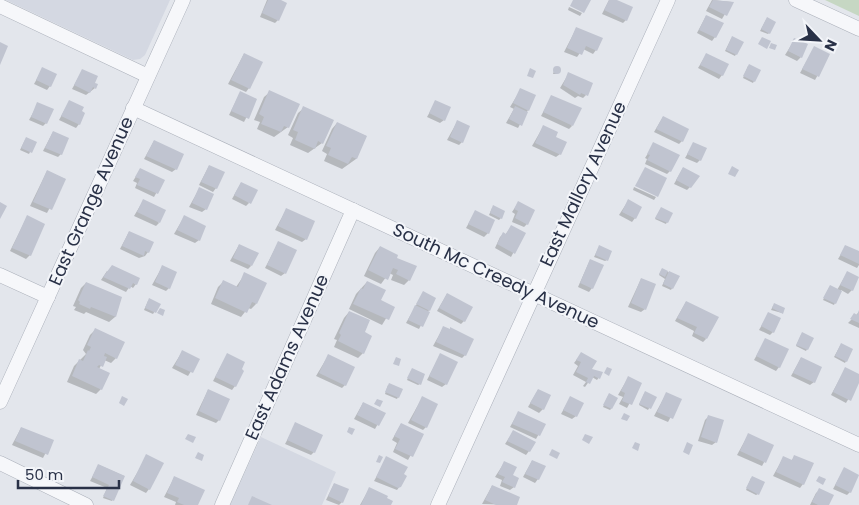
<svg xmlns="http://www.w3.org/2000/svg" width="859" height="505" viewBox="0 0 859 505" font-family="Poppins,sans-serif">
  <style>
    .built { fill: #d4d8e2 }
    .green { fill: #c6d7c3 }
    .shadow { fill: #0003 }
    .building { fill: #c0c4d0 }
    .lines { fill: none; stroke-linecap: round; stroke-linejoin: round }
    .minor-casing { stroke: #abb0ba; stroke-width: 15 }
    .minor { stroke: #f6f7fa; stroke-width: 14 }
    .labels { text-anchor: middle; stroke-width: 4; stroke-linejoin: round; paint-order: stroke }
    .street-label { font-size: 18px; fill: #293147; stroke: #f3f5f9 }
  </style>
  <rect width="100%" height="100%" fill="#e3e6ec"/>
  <!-- built -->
  <g class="built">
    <path d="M6,0H170L145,55L140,59L133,60Z"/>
    <path d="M261,437L336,472L322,505H230Z"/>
  </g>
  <!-- green -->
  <path class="green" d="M825,0H859V16Z"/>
  <!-- shadow -->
  <g class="shadow">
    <path d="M267,0H278V20L275,23L260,17Z"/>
    <path d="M609,0H614L626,20L623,23L602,14Z"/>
    <path d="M712,0L732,2L722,19L706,11Z"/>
    <path d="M569,7L582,13L580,16L568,10Z"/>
    <path d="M706,16L715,37L712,41L697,33Z"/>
    <path d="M766,20L769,33L768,34L760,31Z"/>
    <path d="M576,29L596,50L593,54L583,49L577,57L564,52Z"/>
    <path d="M731,39L742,42L735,56L725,51Z"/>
    <path d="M795,39L801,57L797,61L785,55Z"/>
    <path d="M814,48L829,55L815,80L800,73Z"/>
    <path d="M244,54L249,88L246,92L228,84Z"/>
    <path d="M706,55L722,75L719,79L698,68Z"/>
    <path d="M748,66L754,81L753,83L743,78Z"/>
    <path d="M43,68L50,86L47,90L34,84Z"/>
    <path d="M555,68H559L557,74H553Z"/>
    <path d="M82,71L95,88L86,95L72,89Z"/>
    <path d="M569,73L586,95L583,98L578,96L575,98L560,88Z"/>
    <path d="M521,89L528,110L518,128L506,123L514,109L510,107Z"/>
    <path d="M270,92L288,127L274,137L257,129L260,122L254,120L264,97Z"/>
    <path d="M240,93L256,99L244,122L229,115Z"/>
    <path d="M552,96L572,126L569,129L541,116Z"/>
    <path d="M436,101L444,120L440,123L427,117Z"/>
    <path d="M69,102L79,124L76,128L59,120Z"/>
    <path d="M38,104L46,123L43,126L29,120Z"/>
    <path d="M304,108L322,143L308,153L290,145L293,138L288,135L298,113Z"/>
    <path d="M663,117L682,141L679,144L654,132Z"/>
    <path d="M457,122L462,142L459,145L447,140Z"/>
    <path d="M337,123L366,136L356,159L342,169L324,161L327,154L322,151L332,129Z"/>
    <path d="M543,127L554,138L560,154L556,157L532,146Z"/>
    <path d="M53,132L61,154L58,157L43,151Z"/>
    <path d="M25,140L35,142L29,154L20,150Z"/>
    <path d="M154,141L176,169L172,172L144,159Z"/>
    <path d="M694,143L700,160L697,163L685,158Z"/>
    <path d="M654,144L670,171L667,174L645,164L647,159L645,158Z"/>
    <path d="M209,166L216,188L213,192L199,185Z"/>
    <path d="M683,168L690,187L687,190L674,184Z"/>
    <path d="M140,170L163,181L154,197L135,188L137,183L133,181Z"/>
    <path d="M47,171L65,179L47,213L30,206Z"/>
    <path d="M241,183L249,203L246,206L232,199Z"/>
    <path d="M634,187L656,197L654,200L633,190Z"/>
    <path d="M199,189L206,209L202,212L189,207Z"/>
    <path d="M143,201L159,223L156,226L134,216Z"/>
    <path d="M628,201L635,218L632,222L619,215Z"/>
    <path d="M518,203L527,224L524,227L512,222L515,214L512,212Z"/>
    <path d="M492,208L501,218L499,220L489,215Z"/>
    <path d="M286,210L306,239L302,242L275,230Z"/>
    <path d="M660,210L671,213L666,224L655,219Z"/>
    <path d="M475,212L488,233L484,237L466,228Z"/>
    <path d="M27,217L30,255L26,259L10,251Z"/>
    <path d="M184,217L199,240L195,243L174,234Z"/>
    <path d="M511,227L524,233L511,257L495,248L500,237L503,234L505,235Z"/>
    <path d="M129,232L148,252L145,256L139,258L120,249Z"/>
    <path d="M278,243L285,273L281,276L265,268Z"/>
    <path d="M239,245L251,266L248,269L230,261Z"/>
    <path d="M846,246L859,253V265L857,268L838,259Z"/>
    <path d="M380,247L395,258L409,280L404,285L391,280L393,275L389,273L381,284L364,276L375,253Z"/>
    <path d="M599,247L607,260L605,261L594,257Z"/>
    <path d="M590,260L592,288L589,292L578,287Z"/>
    <path d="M162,267L169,288L166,291L152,285Z"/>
    <path d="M662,269L678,277L671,290L662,286L665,279L659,275Z"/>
    <path d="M107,271L108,272L136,284L133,288L130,286L126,292L101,280Z"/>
    <path d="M847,273L852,290L848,294L841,290L834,305L823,300L829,288L837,290Z"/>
    <path d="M245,274L256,304L251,309L248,308L241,317L211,304L218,287L223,282L236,287Z"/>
    <path d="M641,279L645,309L641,312L628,307Z"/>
    <path d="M367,282L380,301L393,307L382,325L349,309L356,294Z"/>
    <path d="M86,283L120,298L115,317L109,322L86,312L84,314L74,310L76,307L73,306L81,288Z"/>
    <path d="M423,293L429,310L419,329L406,323Z"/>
    <path d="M447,294L464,321L461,324L437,311Z"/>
    <path d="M148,301L159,304L153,314L144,310Z"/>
    <path d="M686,302L706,339L703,342L692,336L694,331L675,321Z"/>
    <path d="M773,306L782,313L771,310Z"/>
    <path d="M349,312L363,333V353L358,358L334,347L337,340L334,339L344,318Z"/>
    <path d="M859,312V328L848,323Z"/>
    <path d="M769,313L773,332L770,335L759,330Z"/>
    <path d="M443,328L449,330L451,328L465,355L462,358L433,346Z"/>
    <path d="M95,330L116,358L111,363L104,360L99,369L101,389L96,394L67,382L74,366L86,354L83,350L90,335Z"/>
    <path d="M801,335L813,338L806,351L796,346Z"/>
    <path d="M766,339L779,367L776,371L754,360Z"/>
    <path d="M840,346L846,361L845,363L834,357Z"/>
    <path d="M182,352L198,360L188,376L172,368Z"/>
    <path d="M581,354L591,370L602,373L597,380L592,377L585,387L583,386L586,382L573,375L578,366L574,363Z"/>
    <path d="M227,355L235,386L232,390L213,381Z"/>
    <path d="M440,355L446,384L442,387L427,380Z"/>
    <path d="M328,356L345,385L342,388L316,376Z"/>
    <path d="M801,358L814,382L810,385L791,376Z"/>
    <path d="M845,369L859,376V381L846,403L831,395Z"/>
    <path d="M411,371L420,384L418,385L407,380Z"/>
    <path d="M628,378L640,384L627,408L619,404L623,397L618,395Z"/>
    <path d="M388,385L398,397L397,399L385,394Z"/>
    <path d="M208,390L219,420L216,423L196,415Z"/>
    <path d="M538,390L543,409L539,413L528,407Z"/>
    <path d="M644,394L655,398L648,410L639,405Z"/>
    <path d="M666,394L680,400L668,422L654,416Z"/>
    <path d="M608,396L611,409L610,410L603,407Z"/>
    <path d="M422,398L426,427L423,430L408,423Z"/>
    <path d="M570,398L576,416L572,419L561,414Z"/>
    <path d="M363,403L384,413L375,429L354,419Z"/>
    <path d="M518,413L544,425L536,439L510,427Z"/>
    <path d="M708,417L716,442L712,445L698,441L705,420Z"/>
    <path d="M296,424L314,452L311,455L285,444Z"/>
    <path d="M401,424L422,435L408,460L393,452L397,443L392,440Z"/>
    <path d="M21,428L52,441L43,458L12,445Z"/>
    <path d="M513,432L529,451L526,455L505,444Z"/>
    <path d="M748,435L773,446L762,466L737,455Z"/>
    <path d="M147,456L149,489L146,493L130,485Z"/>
    <path d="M795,456L803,484L800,488L773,476L783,458L791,461Z"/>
    <path d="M387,458L402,475L400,486L397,490L374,481Z"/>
    <path d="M532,461L538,479L535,483L523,477Z"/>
    <path d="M504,463L512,476L514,487L510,490L500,486L502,480L495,477Z"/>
    <path d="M99,465L124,476L112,501L103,498L107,488L90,481Z"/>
    <path d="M844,469L850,492L847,495L833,489Z"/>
    <path d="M174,478L196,505H175L176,502L164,497Z"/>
    <path d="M751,478L758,494L756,495L746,490Z"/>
    <path d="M334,484L342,502L339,505L326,500Z"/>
    <path d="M492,486L515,505L482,504Z"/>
    <path d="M369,489L389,505H360Z"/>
    <path d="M820,490L828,505H810L816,493Z"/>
  </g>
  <!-- building -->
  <g class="building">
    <path d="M268,0H281L287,3L279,21L262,13Z"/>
    <path d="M573,0H591L584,13L570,6Z"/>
    <path d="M609,0H617L633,7L627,21L604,10Z"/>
    <path d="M713,0L734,2L727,16L709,7Z"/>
    <path d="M706,15L724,23L716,38L699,30Z"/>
    <path d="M767,17L776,22L770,34L761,29Z"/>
    <path d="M576,27L603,38L597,51L586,46L582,55L567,48Z"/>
    <path d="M732,36L744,42L737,55L726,50Z"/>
    <path d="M762,37L771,41L767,49L758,44Z"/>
    <path d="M794,38L808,44L802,58L788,51Z"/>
    <path d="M0,42L8,46L0,65Z"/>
    <path d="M771,43L777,45L775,50L769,48Z"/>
    <path d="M814,46L830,54L819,77L802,69Z"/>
    <path d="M244,53L263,62L250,89L231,80Z"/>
    <path d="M706,53L729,64L723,76L700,65Z"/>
    <path d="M749,64L761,70L755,82L743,76Z"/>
    <circle cx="557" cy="70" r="4"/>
    <path d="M42,67L57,74L51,87L36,80Z"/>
    <path d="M530,68L536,71L533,78L527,76Z"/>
    <path d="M82,69L98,76L95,83L98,84L96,89L93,87L90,93L74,85Z"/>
    <path d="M568,72L593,83L588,96L581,93L580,95L563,85Z"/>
    <path d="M520,88L536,95L529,111L513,103Z"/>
    <path d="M269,90L300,104L289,128L284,126L281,132L261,124L264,117L259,114Z"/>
    <path d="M240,91L257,99L249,119L231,111Z"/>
    <path d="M551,95L582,108L573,126L543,112Z"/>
    <path d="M69,100L84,107L82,111L85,113L80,125L61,116Z"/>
    <path d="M435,100L451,107L445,121L429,113Z"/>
    <path d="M37,102L54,109L47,124L31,117Z"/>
    <path d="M303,106L334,120L323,144L318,141L315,149L295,140L298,132L293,130Z"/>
    <path d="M515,106L528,112L522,126L509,119Z"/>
    <path d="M663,116L689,129L683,142L656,129Z"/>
    <path d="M457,120L470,126L463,143L450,137Z"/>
    <path d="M337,122L367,136L357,159L352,157L348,164L328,155L331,148L326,146Z"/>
    <path d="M543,125L558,132L556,137L567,142L561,155L535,143Z"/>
    <path d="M53,131L69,138L62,155L45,148Z"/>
    <path d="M26,137L37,142L32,153L21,148Z"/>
    <path d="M154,140L184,154L177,170L146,156Z"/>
    <path d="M653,142L680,155L671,172L647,160L650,155L647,154Z"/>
    <path d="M693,142L707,148L701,161L687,154Z"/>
    <path d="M209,165L225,172L217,189L201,182Z"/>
    <path d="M732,166L739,170L735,177L728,174Z"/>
    <path d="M645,167L667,178L658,197L635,186Z"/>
    <path d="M683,167L700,176L691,188L676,180Z"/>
    <path d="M140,168L165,180L158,194L137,185L140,179L135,177Z"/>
    <path d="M47,170L66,179L52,210L33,202Z"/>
    <path d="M241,182L258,190L251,204L234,195Z"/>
    <path d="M199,187L214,194L207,210L192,203Z"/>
    <path d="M143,199L166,210L160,223L137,212Z"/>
    <path d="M628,199L642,207L636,219L622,212Z"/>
    <path d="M518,201L535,210L528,225L515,218L518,211L514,209Z"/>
    <path d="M0,202L7,206L0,219Z"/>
    <path d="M493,205L505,211L502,219L490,213Z"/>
    <path d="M661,207L673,213L668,223L655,218Z"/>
    <path d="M286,208L315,221L307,240L278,226Z"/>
    <path d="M475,210L495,220L489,234L468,224Z"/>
    <path d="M27,215L45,224L31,256L12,248Z"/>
    <path d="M184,215L206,226L200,241L177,230Z"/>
    <path d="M511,225L526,233L515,254L497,244L503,232L506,234Z"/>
    <path d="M129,231L154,242L149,253L145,251L144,256L122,246Z"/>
    <path d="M278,241L297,250L286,274L267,265Z"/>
    <path d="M239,244L259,253L252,266L233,258Z"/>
    <path d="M599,245L612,251L608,261L595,255Z"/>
    <path d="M845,245L859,251V264L840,255Z"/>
    <path d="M380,246L398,255L397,258L417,266L410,281L396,274L398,270L393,268L388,280L368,270Z"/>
    <path d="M590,259L604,265L593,289L580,283Z"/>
    <path d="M112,265L140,278L137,285L133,283L130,289L103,277Z"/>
    <path d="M162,265L177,272L170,289L155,282Z"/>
    <path d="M662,268L668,271L665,277L659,274Z"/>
    <path d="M669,271L680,276L673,289L663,284Z"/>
    <path d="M847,271L859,277L853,291L840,285Z"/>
    <path d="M244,272L267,283L257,304L252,302L247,313L215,298L223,280L238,287Z"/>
    <path d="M641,278L656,284L646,310L631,303Z"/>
    <path d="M367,281L386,290L381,300L395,307L389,320L353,304L361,288L363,289Z"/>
    <path d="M86,282L122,297L116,317L91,307L90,309L79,304L80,302L78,300Z"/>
    <path d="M830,285L842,291L836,304L823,298Z"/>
    <path d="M423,291L436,298L430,311L416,304Z"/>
    <path d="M447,293L473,307L465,322L439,308Z"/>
    <path d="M149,298L161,304L156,313L145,308Z"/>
    <path d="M686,301L719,317L707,339L694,333L697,327L677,318Z"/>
    <path d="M774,303L785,308L783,314L772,308Z"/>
    <path d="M415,305L430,312L423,327L408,320Z"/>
    <path d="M160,308L165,310L163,316L157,313Z"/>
    <path d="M859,310V323L850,319L854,313L857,315Z"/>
    <path d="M349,311L370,320L365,332L372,336L364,354L338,341L341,335L339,333Z"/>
    <path d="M768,312L781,318L774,333L761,326Z"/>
    <path d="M443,326L450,329V327L474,339L466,356L436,342Z"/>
    <path d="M95,328L125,342L117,359L105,353L104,356L107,357L103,367L99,365L97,367L110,373L102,390L72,376L79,359L83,361L88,350L89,351L91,347L87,345Z"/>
    <path d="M802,332L814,338L808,350L796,345Z"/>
    <path d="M765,338L789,349L780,368L756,356Z"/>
    <path d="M841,343L853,349L847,362L835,356Z"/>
    <path d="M182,350L200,359L193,373L175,365Z"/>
    <path d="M581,352L597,361L592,369L603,372L600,379L594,376L590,384L586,382L588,378L576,372L581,362L576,360Z"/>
    <path d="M227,353L245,362L242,369L244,371L236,387L215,377Z"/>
    <path d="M440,353L458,362L447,385L429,376Z"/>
    <path d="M328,354L355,367L346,386L319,373Z"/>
    <path d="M396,357L401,359L399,366L393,364Z"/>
    <path d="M801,357L822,367L815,383L793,373Z"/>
    <path d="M607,367L612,369L609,376L604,373Z"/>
    <path d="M845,367L859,374V383L851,401L833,392Z"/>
    <path d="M412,368L425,374L421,385L407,378Z"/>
    <path d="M628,376L642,383L632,405L622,401L625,393L621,391Z"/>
    <path d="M389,383L403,389L399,398L385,392Z"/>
    <path d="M208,389L230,399L220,421L199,411Z"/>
    <path d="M538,389L551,395L544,410L530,403Z"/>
    <path d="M645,391L657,397L651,409L639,404Z"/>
    <path d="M666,392L682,399L673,419L657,412Z"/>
    <path d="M609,393L618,398L612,409L603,405Z"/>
    <path d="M122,396L128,399L124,406L119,403Z"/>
    <path d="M422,396L438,404L427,428L411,420Z"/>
    <path d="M570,396L584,403L577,417L563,410Z"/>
    <path d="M377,399L383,401L380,407L374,404Z"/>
    <path d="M363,402L386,413L379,426L357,415Z"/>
    <path d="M518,411L546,424L540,436L512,424Z"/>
    <path d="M624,413L630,416L627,421L621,419Z"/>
    <path d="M708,415L724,420L717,443L701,437Z"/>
    <path d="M295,422L323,435L315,453L287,440Z"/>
    <path d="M401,423L424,434L413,457L395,449L400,439L394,436Z"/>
    <path d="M21,427L54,440L48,455L15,441Z"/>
    <path d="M349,427L355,429L352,435L347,432Z"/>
    <path d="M513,430L536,442L530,452L507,441Z"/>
    <path d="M748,433L774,445L766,463L740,451Z"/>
    <path d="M188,434L196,437L193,443L185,439Z"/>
    <path d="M585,434L593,437L589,444L582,440Z"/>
    <path d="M635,442L640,444L638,451L632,448Z"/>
    <path d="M687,442L693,445L689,455L683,452Z"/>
    <path d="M552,449L560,453L557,459L549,455Z"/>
    <path d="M198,452L204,455L202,461L195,458Z"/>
    <path d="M146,454L164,463L150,490L133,481Z"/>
    <path d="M379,455L383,457L380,463L376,462Z"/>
    <path d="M794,455L814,463L804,485L776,472L783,456L792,460Z"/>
    <path d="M386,456L408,467L404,474L407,476L401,487L398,488L376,477Z"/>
    <path d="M532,460L546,466L539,480L525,474Z"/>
    <path d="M504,461L517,467L513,475L519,478L515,488L502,482L505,477L498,474Z"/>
    <path d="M98,464L125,476L114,501L103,496L109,485L92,477Z"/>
    <path d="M844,467L859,475L851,493L835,485Z"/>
    <path d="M174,476L205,490L198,505H184L177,502L179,498L167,493Z"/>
    <path d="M752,476L765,482L759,495L746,488Z"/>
    <path d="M819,476L826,479L823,485L816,481Z"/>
    <path d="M334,483L349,489L343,503L328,496Z"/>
    <path d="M492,485L520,497L517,505H496L485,500Z"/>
    <path d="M369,487L388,496L387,498L393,501L391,505H361Z"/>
    <path d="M819,488L834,495L829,505H818L812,502Z"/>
    <path d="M252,496L272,505H248Z"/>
  </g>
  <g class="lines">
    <defs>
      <g id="minor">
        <path d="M796,0L859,29"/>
        <path d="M0,6L148,76"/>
        <path d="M133,108L859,445"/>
        <path d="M0,275L48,297"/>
        <path d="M0,402L183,0"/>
        <path d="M0,463L86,505"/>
        <path d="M222,505L353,210"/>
        <path d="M438,505L668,0"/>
      </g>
    </defs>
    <!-- minor casing -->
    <use href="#minor" class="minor-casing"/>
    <!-- minor -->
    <use href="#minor" class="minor"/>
  </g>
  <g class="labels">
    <!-- street labels -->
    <g class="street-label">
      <text transform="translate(583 184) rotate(-65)" y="6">East Mallory Avenue</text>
      <text transform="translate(91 201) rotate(-66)" y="6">East Grange Avenue</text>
      <text transform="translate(496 276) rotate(25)" y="6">South Mc Creedy Avenue</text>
      <text transform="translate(287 357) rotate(-66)" y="6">East Adams Avenue</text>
    </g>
  </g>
  <!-- north arrow -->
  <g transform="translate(819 40) rotate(115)" stroke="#f3f5f9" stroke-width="4" paint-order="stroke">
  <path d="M0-4L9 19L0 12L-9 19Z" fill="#293147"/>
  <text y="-8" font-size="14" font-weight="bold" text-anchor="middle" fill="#293147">N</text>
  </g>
  <!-- scale -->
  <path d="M18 480v8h101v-8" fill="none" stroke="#293147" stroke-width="2.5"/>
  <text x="25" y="480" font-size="15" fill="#293147" stroke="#f3f5f9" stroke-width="4" paint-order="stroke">50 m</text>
</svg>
